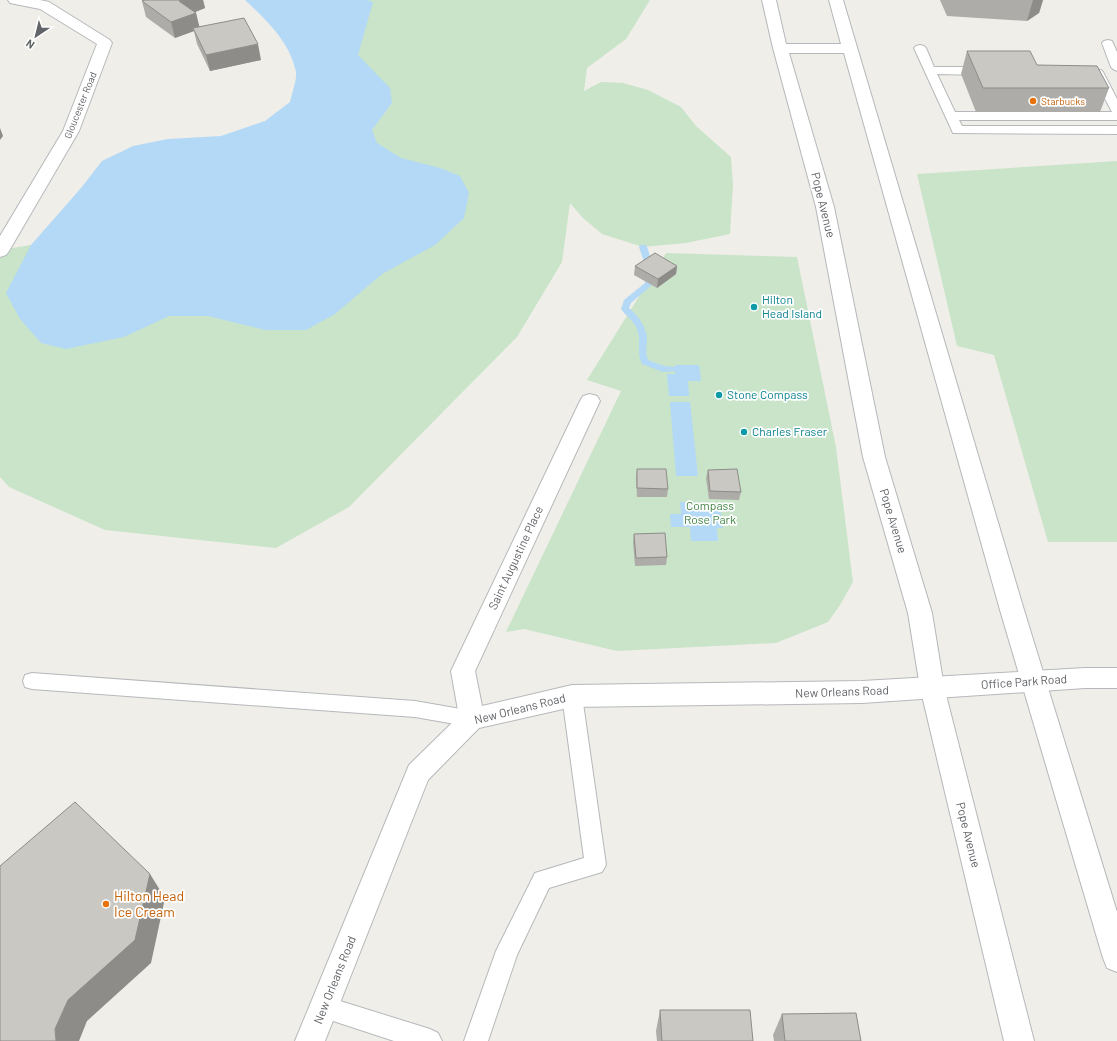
<svg xmlns="http://www.w3.org/2000/svg" width="1117" height="1041" viewBox="0 0 1117 1041" font-family="Barlow,sans-serif">
  <style>
    .green { fill: #c9e4c9 }
    .water { fill: #b3d9f6 }
    .lines { fill: none; stroke-linecap: round; stroke-linejoin: round }
    .stream { fill: #b3d9f6; fill-rule: evenodd }
    .service-casing { stroke: #b6b8bb; stroke-width: 2 }
    .minor-casing { stroke: #b6b8bb; stroke-width: 2 }
    .secondary-casing { stroke: #b5b7bb; stroke-width: 2 }
    .service { fill: #fff; fill-rule: evenodd }
    .minor { fill: #fff; fill-rule: evenodd }
    .secondary { fill: #fff; fill-rule: evenodd }
    .wall { fill: #adaca8 }
    .shaded-wall { fill: #8d8c88 }
    .building { fill: #c9c8c3; stroke: #8d8c88 }
    .food-dot { fill: #e8710a; stroke: #fff; stroke-width: 1.5 }
    .culture-dot { fill: #0f9aa8; stroke: #fff; stroke-width: 1.5 }
    .labels { text-anchor: middle; stroke-width: 3.5; stroke-linejoin: round; paint-order: stroke }
    .far-food-label { font-size: 10px; fill: #c56008; stroke: #fff; text-anchor: start }
    .far-street-label { font-size: 10px; fill: #606367; stroke: #fff }
    .street-label { font-size: 12px; fill: #606367; stroke: #fff }
    .culture-label { font-size: 12px; fill: #0d838f; stroke: #fff; text-anchor: start }
    .park-label { font-size: 12px; fill: #418445; stroke: #fff }
    .near-food-label { font-size: 14px; fill: #c56008; stroke: #fff; text-anchor: start }
  </style>
  <rect width="100%" height="100%" fill="#f0eee9"/>
  <!-- green -->
  <g class="green">
    <path d="M282,0H650L626,39L587,68L584,91L601,82L623,83L648,90L681,107L696,126L731,157L733,185L730,234L686,243L643,247L602,234L583,218L570,203L562,262L517,337L349,507L276,548L105,530L9,487L0,477V250L31,245L346,106Z"/>
    <path d="M1117,161V542H1048L994,355L957,346L917,174Z"/>
    <path d="M666,253L797,257L836,447L853,582L840,605L828,622L776,643L617,651L524,629L506,632L621,391L587,380Z"/>
  </g>
  <!-- water -->
  <g class="water">
    <path d="M245,0H367L373,2L358,55L390,88L392,103L372,130L377,143L401,158L440,168L460,176L469,193L464,218L435,245L382,274L335,314L306,330H265L208,316H169L124,337L66,349L41,343L20,319L6,293L31,245L81,188L102,161L133,146L168,139L221,136L265,121L290,102C292,93 297,80 296,72C290,42 266,20 245,0Z"/>
    <path d="M675,365H699L701,381H688L689,396H669L667,374H675Z"/>
    <path d="M670,402H690L698,476H676Z"/>
    <path d="M680,502H696L697,508H720L723,528H717L718,541H691L690,527H671L670,514H681Z"/>
  </g>
  <g class="lines">
    <!-- stream -->
    <path class="stream" d="M640,245H646L647,247L654,268L653,284L631,303L629,308C638,316 646,326 647,338C647,346 645,352 648,360L664,366L678,367L679,369L678,371L663,372L642,364C636,352 642,341 637,329C634,321 626,316 621,309L624,300L645,283L646,268L639,247Z"/>
    <defs>
      <g id="service">
        <path d="M1108,40L1112,41L1117,52V71L1113,69L1111,67L1102,43L1104,41Z"/>
        <path d="M920,45L924,46L926,48L934,67H984L988,69L990,71L988,73L984,75L937,74L955,112H1112L1091,72L1093,70H1101L1103,72L1117,99V120H959L962,126H1117V134L953,133L914,48L916,46Z"/>
        <path d="M32,673L415,701L472,711L479,713L482,719L479,725L472,727L415,717L32,689L25,687L23,681L25,675Z"/>
        <path d="M572,688L579,690L582,696L606,865L602,872L549,888L517,955L488,1041H464L496,951L535,873L584,858L562,696L565,690Z"/>
        <path d="M324,996L430,1029L438,1033L442,1041H394L324,1018L316,1015L313,1007L316,999Z"/>
      </g>
      <g id="minor">
        <path d="M8,0H40L49,2L110,40L112,43L79,131L9,251L6,255L0,257V236L63,131L97,44L40,9L10,3Z"/>
        <path d="M590,394L597,396L600,401L475,671L482,706L572,685L862,681L1085,668H1117V688H1085L862,703L572,707L479,728L428,780L325,1041H295L409,765L459,716L451,671L580,401L583,396Z"/>
      </g>
      <path id="secondary" d="M762,0H776L786,44H841L829,0H843L1024,610L1117,912V972L1107,968L1103,958L1000,610L844,53H789L834,207L885,457L932,613L944,687L1034,1041H1004L920,687L908,613L863,457L816,207L773,48Z"/>
    </defs>
    <!-- service casing -->
    <use href="#service" class="service-casing"/>
    <!-- minor casing -->
    <use href="#minor" class="minor-casing"/>
    <!-- secondary casing -->
    <use href="#secondary" class="secondary-casing"/>
    <!-- service -->
    <use href="#service" class="service"/>
    <!-- minor -->
    <use href="#minor" class="minor"/>
    <!-- secondary -->
    <use href="#secondary" class="secondary"/>
  </g>
  <!-- wall -->
  <g class="wall">
    <path d="M145,0H203L205,8L195,12L196,13L199,27L261,60L210,71L197,44L194,31L175,38L146,17L142,1Z"/>
    <path d="M940,0H1043L1039,13L1027,21L947,16Z"/>
    <path d="M967,51L1037,65L1109,88L1100,112H976L961,74Z"/>
    <path d="M635,266H677L676,274L657,288L634,275Z"/>
    <path d="M637,469L668,489L667,497H637L636,478Z"/>
    <path d="M708,470L741,492L739,500L709,499L706,478Z"/>
    <path d="M634,534L667,557L666,565L635,566L633,542Z"/>
    <path d="M660,1010L753,1041H657L656,1031Z"/>
    <path d="M782,1014L861,1041H774L773,1035Z"/>
  </g>
  <!-- shaded-wall -->
  <g class="shaded-wall">
    <path d="M182,0H203L205,8L183,17L179,1Z"/>
    <path d="M1033,0H1043L1039,13L1027,21Z"/>
    <path d="M196,13L200,29L193,28L194,31L175,38L171,22Z"/>
    <path d="M258,44L261,60L210,71L206,55Z"/>
    <path d="M0,128L3,136L0,140Z"/>
    <path d="M677,266L676,274L657,288L658,279Z"/>
    <path d="M150,874L165,898L151,963L87,1021L79,1041H56L55,1029L68,1000Z"/>
  </g>
  <!-- building -->
  <g class="building">
    <path d="M145,0H182L179,1L196,13L171,22L142,1Z"/>
    <path d="M244,18L258,44L206,55L193,28Z"/>
    <path d="M967,51H1030L1037,65L1097,66L1109,88H983Z"/>
    <path d="M655,253L677,266L658,279L635,266Z"/>
    <path d="M637,469H666L668,489L637,488Z"/>
    <path d="M737,469L741,492L710,491L708,470Z"/>
    <path d="M665,533L667,557L636,558L634,534Z"/>
    <path d="M75,802L150,874L135,940L68,1000L55,1029L56,1041H0V866Z"/>
    <path d="M660,1010H750L753,1041H662Z"/>
    <path d="M856,1013L861,1041H785L782,1014Z"/>
  </g>
  <!-- markers -->
  <g class="food-dot">
    <circle cx="1033" cy="101" r="4"/>
    <circle cx="106" cy="904" r="4"/>
  </g>
  <g class="culture-dot">
    <circle cx="754" cy="307" r="4"/>
    <circle cx="719" cy="395" r="4"/>
    <circle cx="744" cy="432" r="4"/>
  </g>
  <g class="labels">
    <!-- far-food labels -->
    <g class="far-food-label">
      <text x="1041" y="105">Starbucks</text>
    </g>
    <!-- far-street labels -->
    <g class="far-street-label">
      <text transform="translate(80 105) rotate(-68)" y="4">Gloucester Road</text>
    </g>
    <!-- street labels -->
    <g class="street-label">
      <text transform="translate(823 205) rotate(76)" y="4">Pope Avenue</text>
      <text transform="translate(893 521) rotate(73)" y="4">Pope Avenue</text>
      <text transform="translate(516 558) rotate(-65)" y="4">Saint Augustine Place</text>
      <text transform="translate(1024 682) rotate(-4)" y="4">Office Park Road</text>
      <text transform="translate(842 692) rotate(-2)" y="4">New Orleans Road</text>
      <text transform="translate(520 709) rotate(-14)" y="4">New Orleans Road</text>
      <text transform="translate(968 835) rotate(76)" y="4">Pope Avenue</text>
      <text transform="translate(335 980) rotate(-68)" y="4">New Orleans Road</text>
    </g>
    <!-- culture labels -->
    <g class="culture-label">
      <text x="762" y="304">Hilton<tspan x="762" dy="14">Head Island</tspan></text>
      <text x="727" y="399">Stone Compass</text>
      <text x="752" y="436">Charles Fraser</text>
    </g>
    <!-- park labels -->
    <g class="park-label">
      <text x="710" y="510">Compass<tspan x="710" dy="14">Rose Park</tspan></text>
    </g>
    <!-- near-food labels -->
    <g class="near-food-label">
      <text x="114" y="901">Hilton Head<tspan x="114" dy="16">Ice Cream</tspan></text>
    </g>
  </g>
  <!-- north arrow -->
  <g transform="translate(36 36) rotate(215)" stroke="#ffffff" stroke-width="3" paint-order="stroke">
  <path d="M0-3L7 15L0 10L-7 15Z" fill="#606367"/>
  <text y="-6" font-size="11" font-weight="bold" text-anchor="middle" fill="#606367">N</text>
  </g>
</svg>
